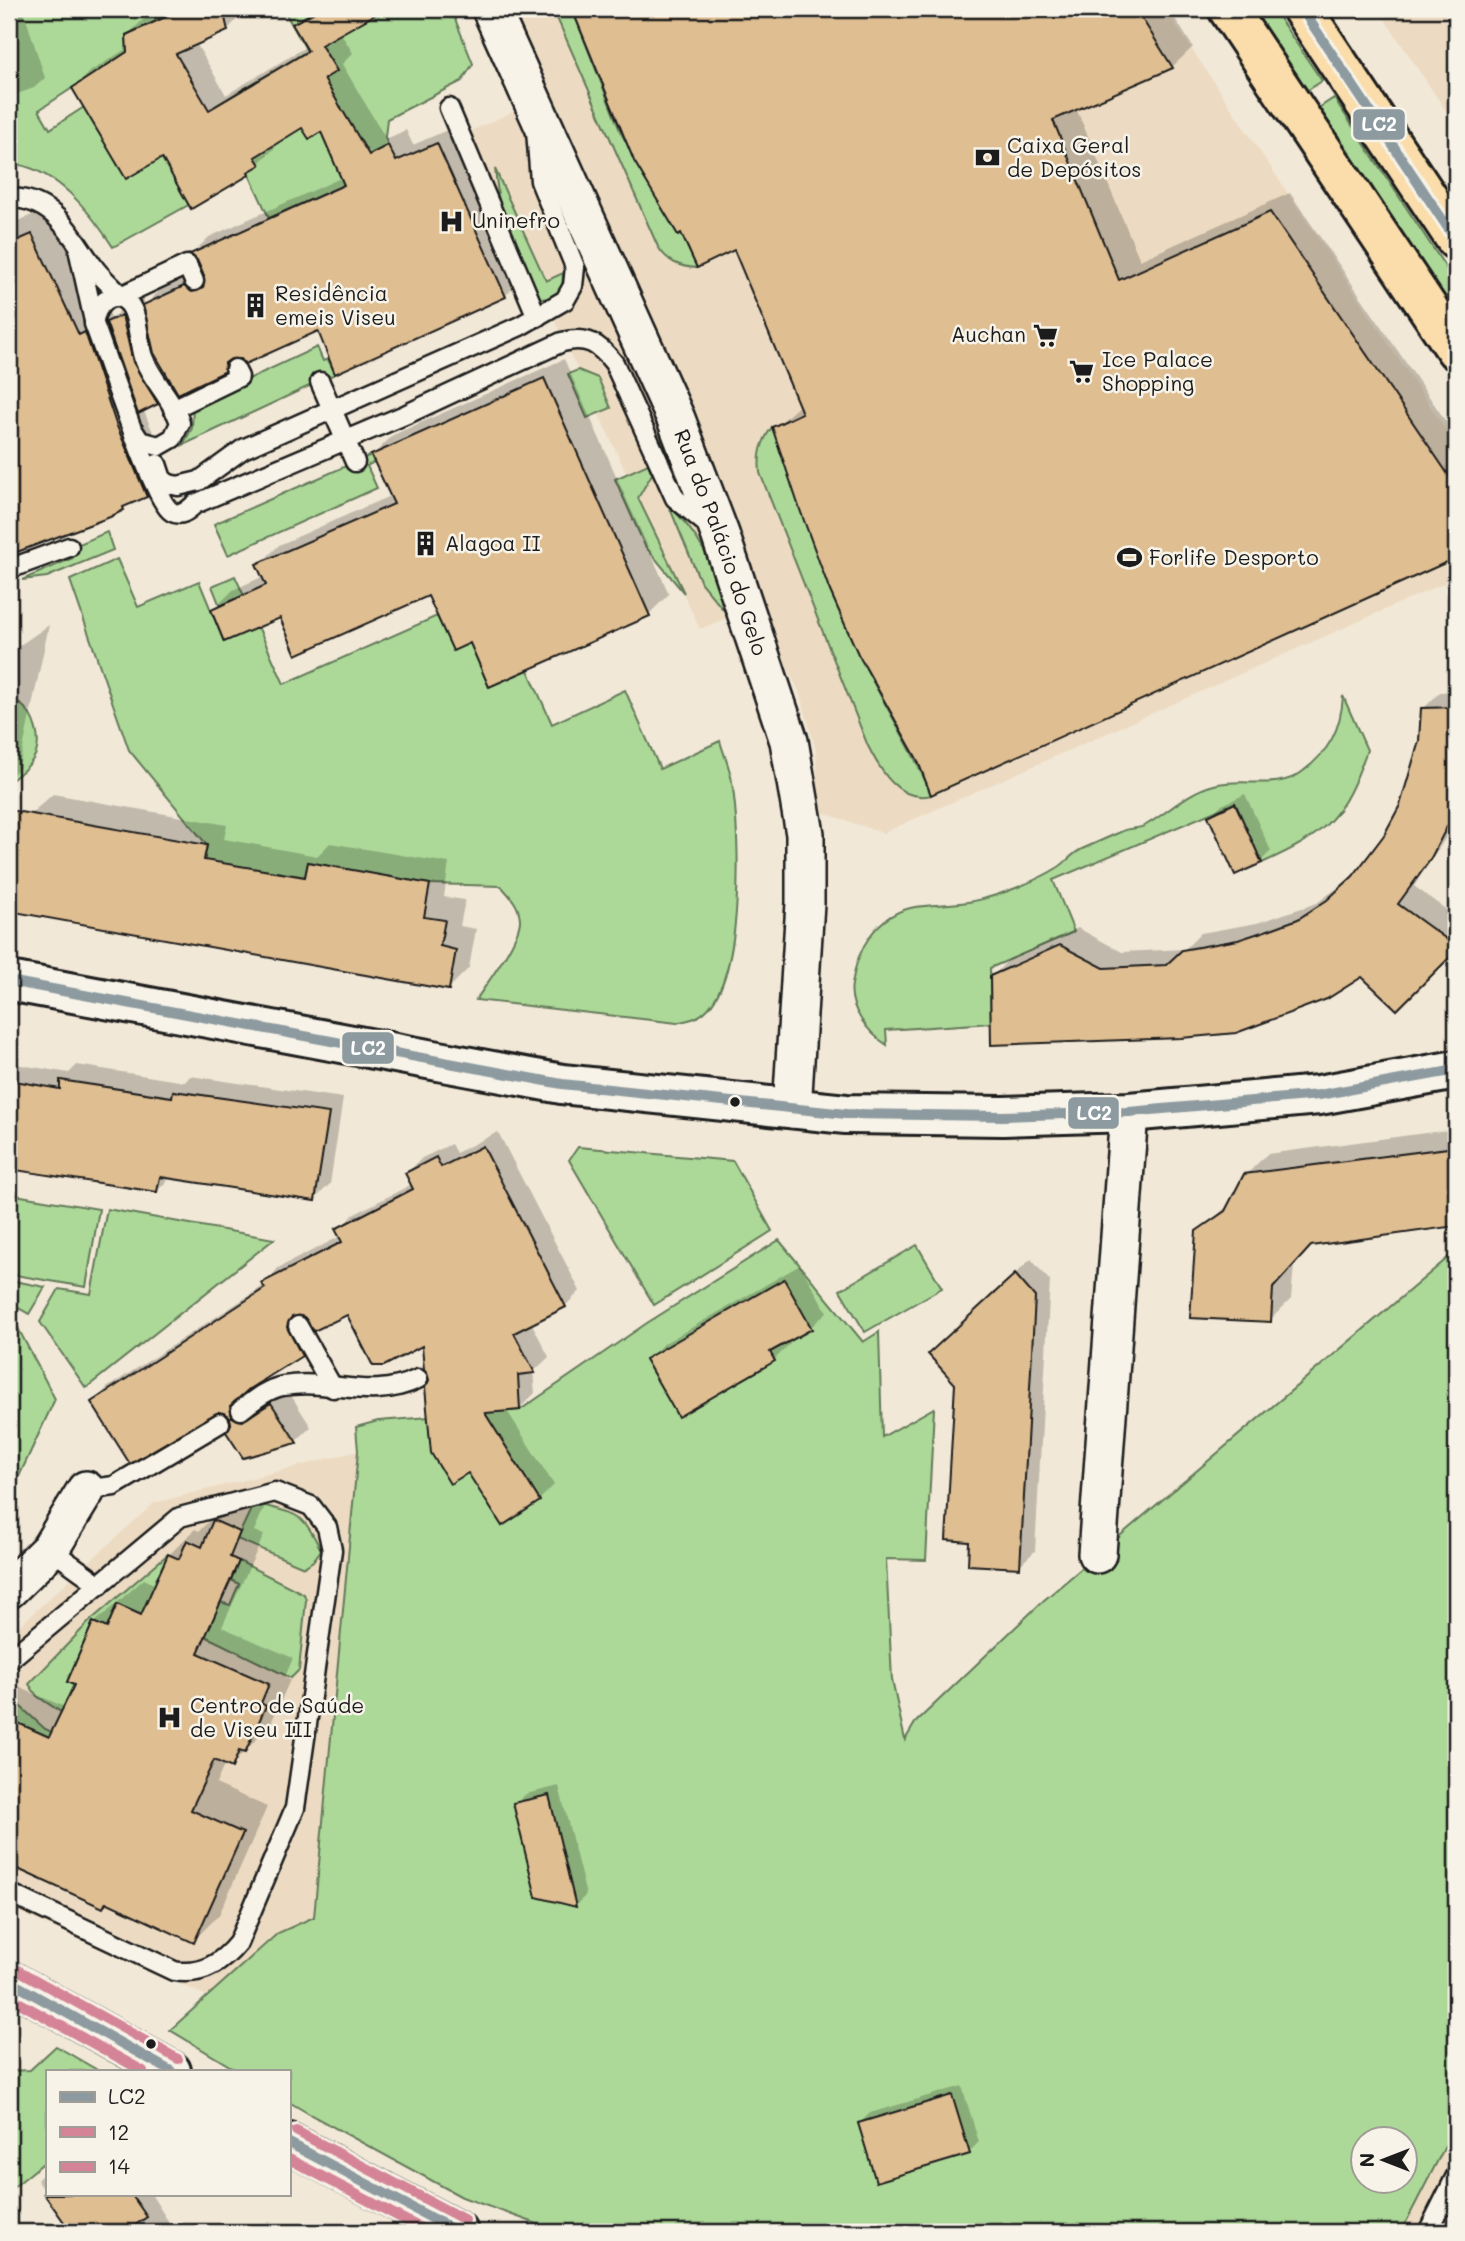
<svg xmlns="http://www.w3.org/2000/svg" width="1465" height="2241" viewBox="0 0 1465 2241" font-family="Mali,sans-serif">
  <style>
    .built { fill: #ecdbc2 }
    .green { fill: #acd998; stroke: #647a5a; stroke-width: 2; fill-rule: evenodd }
    .shadow { fill: #0003 }
    .building { fill: #dfbe92; stroke: #1c1c1c; stroke-width: 2 }
    .lines { fill: none; stroke-linecap: round; stroke-linejoin: round }
    .lane-casing { stroke: #1c1c1c; stroke-width: 23 }
    .street-casing { stroke: #1c1c1c; stroke-width: 42 }
    .secondary-casing { stroke: #1c1c1c; stroke-width: 44 }
    .primary-casing { stroke: #1c1c1c; stroke-width: 44 }
    .lane { stroke: #f7f3e8; stroke-width: 18 }
    .street { stroke: #f7f3e8; stroke-width: 37 }
    .secondary { stroke: #f7f3e8; stroke-width: 38 }
    .primary { stroke: #faddab; stroke-width: 38 }
    .bus-1-casing { stroke: #f7f3e8; stroke-width: 16 }
    .bus-2-casing { stroke: #f7f3e8; stroke-width: 16 }
    .bus-3-casing { stroke: #f7f3e8; stroke-width: 16 }
    .bus-1 { stroke: #8d9a9f; stroke-width: 10 }
    .bus-2 { stroke: #d48496; stroke-width: 10 }
    .bus-3 { stroke: #d48496; stroke-width: 10 }
    .bus-dot { fill: #1c1c1c; stroke: #f7f3e8; stroke-width: 2.5 }
    .labels { text-anchor: middle; stroke-width: 5; stroke-linejoin: round; paint-order: stroke }
    .poi-label { font-size: 21px; fill: #1c1c1c; stroke: #f7f3e8; text-anchor: start }
    .street-label { font-size: 21px; fill: #1c1c1c; stroke: #f7f3e8 }
    .line-badge { stroke: #f7f3e8; stroke-width: 2.5 }
    .badge-label { font-size: 19px; text-anchor: middle; font-weight: bold; fill: #fff }
  </style>
  <rect width="100%" height="100%" fill="#f2e8d7"/>
  <filter id="ink" filterUnits="userSpaceOnUse"><feTurbulence type="fractalNoise" baseFrequency=".0143" numOctaves="2"/><feDisplacementMap in="SourceGraphic" scale="14" xChannelSelector="R" yChannelSelector="G"/><feConvolveMatrix kernelMatrix="1 2 1 2 8 2 1 2 1" color-interpolation-filters="sRGB"/></filter>
  <g filter="url(#ink)">
    <!-- built -->
    <g class="built">
      <path d="M502,9H1165L1456,445V578L883,833L818,811L816,750L799,691L756,606L700,629L466,133L541,99Z"/>
      <path d="M1378,9H1456V126Z"/>
      <path d="M358,1451L314,1917L278,1933L207,1996L9,1908V1635L154,1503Z"/>
      <path d="M1456,2125V2232H1401Z"/>
    </g>
    <!-- green -->
    <g class="green">
      <path d="M9,9H183L126,35L127,52L39,110L50,129L101,96L218,127L215,106L307,51L283,9H451L473,64L462,81L387,119L385,137L388,145L373,153L374,156L344,185L269,218L248,172L113,247C88,209 56,168 9,163Z"/>
      <path d="M553,9H572L621,133L678,234L681,233L697,268C679,267 668,262 658,247Z"/>
      <path d="M1251,9H1273L1322,81L1305,92Z"/>
      <path d="M1334,98L1456,283V321L1317,109Z"/>
      <path d="M495,169L546,281L563,273L562,290C555,300 546,301 535,296L500,211Z"/>
      <path d="M317,347L323,361L328,359L335,374L183,445L192,428L193,405Z"/>
      <path d="M578,370L598,378L611,408L587,418L568,374Z"/>
      <path d="M772,427C802,502 822,580 858,652C881,701 911,744 931,795C899,803 880,770 868,746L760,473C758,455 761,442 772,427Z"/>
      <path d="M371,455L374,462L367,466L377,488L228,555L214,524Z"/>
      <path d="M648,464L652,474L638,498L684,593L645,546L615,479Z"/>
      <path d="M669,506C706,540 715,574 732,620L701,583Z"/>
      <path d="M107,532L113,550L47,577L22,580L73,558L70,548Z"/>
      <path d="M117,559L138,607L199,581L224,642L244,633L230,602L220,606L212,586L235,576L284,684L437,616L453,650L470,643L489,687L528,670L552,724L625,690L660,769L720,741C724,755 730,768 732,782C740,830 747,993 697,1017C691,1020 683,1021 677,1023L476,1000C487,983 521,938 520,919C519,905 510,896 501,886L430,884L308,863L305,877L249,868L243,898L199,891L207,845L129,750L70,580Z"/>
      <path d="M1343,696L1367,750C1343,818 1327,834 1262,863L1234,803L1053,880L1074,932L990,968L991,1023L886,1030L887,1045C868,1033 848,1008 852,984C857,949 876,914 915,907C935,904 957,905 978,900C1001,895 1036,881 1057,868C1066,863 1071,854 1082,849C1096,843 1111,836 1125,830C1132,828 1140,829 1146,825C1169,812 1187,792 1214,785C1242,777 1277,791 1302,772C1329,752 1341,729 1343,696Z"/>
      <path d="M19,703C34,713 44,742 33,759C28,768 17,776 9,782V751Z"/>
      <path d="M578,1147L733,1161L772,1231L654,1305L569,1160Z"/>
      <path d="M9,1194L99,1209L86,1287L9,1274Z"/>
      <path d="M107,1209L274,1239L86,1388L40,1322L59,1289L91,1294Z"/>
      <path d="M779,1240L863,1342L879,1332L882,1437L934,1408L926,1560L886,1559L892,1680L905,1740L915,1723L1043,1601L1456,1251V2125L1401,2232H560L462,2197L311,2115L289,2102V2071H238L170,2030L278,1933L314,1917L358,1451L356,1427L378,1421L520,1410L647,1323ZM1364,2140H1406V2182H1364Z"/>
      <path d="M917,1245L942,1288L865,1332L840,1290Z"/>
      <path d="M9,1280L45,1287L29,1314L9,1303Z"/>
      <path d="M9,1322L17,1326L55,1399L9,1498Z"/>
      <path d="M262,1505C300,1515 303,1513 321,1550L313,1561L304,1567L237,1539L251,1509Z"/>
      <path d="M168,1554L156,1580L151,1619L117,1604L107,1628L93,1622L67,1682L74,1685L68,1698L77,1723L37,1696L29,1684L91,1620Z"/>
      <path d="M239,1561L304,1594L306,1600L299,1670L291,1678L205,1636L220,1602L230,1605L239,1584L231,1580Z"/>
      <path d="M9,1696L45,1729L88,1748L63,1743L9,1719Z"/>
      <path d="M56,2046L99,2071H47V2160L9,2191V2071L30,2070Z"/>
    </g>
    <!-- shadow -->
    <g class="shadow">
      <path d="M9,9H23L45,78L34,88L9,97Z"/>
      <path d="M165,9H243L244,12L227,30L196,43L226,95L307,46L295,25L310,9H393L378,17L375,12L340,32L353,53L342,64L386,139L406,130L413,145L454,127L522,279L505,296L319,328L236,357L223,370L175,385L157,403L143,409L170,472L146,496L130,502L123,509L9,551V225L41,211L56,212L102,313L108,310L112,319L128,302L143,295L145,305L162,288L203,269L192,254L209,237L343,177L322,130L303,126L274,143L276,147L248,173L163,155L74,88L91,71L129,47L127,35L145,18Z"/>
      <path d="M574,9H1169L1193,47L1172,67L1076,108L1140,260L1290,193L1456,436V557L932,792L774,428L800,405L735,248L682,231L635,160Z"/>
      <path d="M564,359L669,594L649,614L471,641L429,594L281,616L213,610L233,590L264,576L259,565L279,545L392,495L373,455L393,435Z"/>
      <path d="M49,625L19,768L9,778V643L13,650Z"/>
      <path d="M1456,691V822L1414,886L1456,917V949L1397,1007L1362,975L992,977L1009,959L1078,928L1122,952L1185,949L1201,933L1257,923L1317,903L1356,874L1386,836L1402,806L1420,741L1423,709L1440,692Z"/>
      <path d="M53,794L227,825L224,839L317,856L330,843L449,863L444,897L465,900L460,926L476,929L469,968L449,988L9,909V833Z"/>
      <path d="M1245,794L1271,851L1261,861L1210,816L1220,806Z"/>
      <path d="M9,1063L69,1073L77,1065L185,1082L190,1076L343,1098L330,1184L314,1200L171,1177L157,1191L9,1166Z"/>
      <path d="M1456,1129V1224L1313,1244L1294,1265L1291,1299L1270,1320L1198,1232L1232,1202L1246,1175L1267,1154Z"/>
      <path d="M498,1132L580,1291L565,1306L531,1322L549,1357L533,1372L535,1393L520,1408L506,1409L554,1485L539,1500L502,1524L431,1380L424,1344L348,1313L304,1318L316,1340L301,1355L246,1390L244,1395L251,1406L260,1407L287,1389L311,1427L296,1441L244,1456L232,1417L219,1410L93,1402L108,1387L265,1285L278,1268L341,1236L338,1230L353,1215L412,1184L407,1173L422,1158L451,1144L456,1153Z"/>
      <path d="M1031,1259L1050,1281L1035,1551L1019,1566L957,1383L946,1339Z"/>
      <path d="M800,1265L827,1312L811,1327L788,1341L790,1344L774,1360H647L663,1344Z"/>
      <path d="M240,1495L265,1506L254,1531L264,1535L222,1627L293,1658L285,1677L290,1680L270,1725L231,1766L225,1763L216,1784L267,1807L219,1915L194,1940L108,1901L103,1906L9,1863V1683L65,1707L76,1684L94,1623L144,1579L156,1585L169,1555L195,1529L199,1531L214,1516L218,1517Z"/>
      <path d="M559,1786L586,1895L576,1905L538,1896L515,1804L526,1794Z"/>
      <path d="M962,2086L979,2142L969,2152L860,2123L870,2113Z"/>
      <path d="M47,2169V2194H151L175,2232H52L66,2222L37,2180Z"/>
    </g>
    <!-- building -->
    <g class="building">
      <path d="M183,9H223L228,31L176,54L209,110L308,51L292,24L320,9H385L321,45L337,71L324,79L369,155L388,145L396,161L437,143L506,297L335,374L318,331L245,364L241,359H231L225,363L224,372L178,394L154,353L143,305L184,286L192,292L203,288L204,276L197,260L190,254L344,185L321,132L309,139L302,128L255,157L260,165L248,172L249,175L191,209L162,158L126,179L72,88L127,52L126,35Z"/>
      <path d="M572,9H1136L1173,68L1053,120L1119,280L1270,212L1456,486V558L931,795L917,759L858,654L830,591L799,507L772,427L802,413L734,250L697,268L681,233L678,235L634,161Z"/>
      <path d="M32,234L79,335L85,332L116,424L147,497L123,507L124,510L110,517L9,555V244Z"/>
      <path d="M122,315L133,362L158,404L138,414L106,322Z"/>
      <path d="M544,378L650,616L489,687L470,643L453,651L428,596L296,655L280,618L224,642L211,610L266,585L256,564L394,504L371,455Z"/>
      <path d="M1456,707V809L1430,860L1398,904L1456,946V951L1397,1010L1362,977L1327,999L1236,1033L1181,1038L991,1045L990,976L1060,945L1104,968L1166,965L1182,950L1238,940L1271,929L1298,919L1327,900L1353,876L1384,835L1400,805L1419,741L1421,708Z"/>
      <path d="M1235,803L1262,863L1235,875L1208,816Z"/>
      <path d="M9,810L207,845L204,860L305,877L308,862L430,884L424,917L445,920L440,946L456,950L449,990L9,911Z"/>
      <path d="M9,1080L60,1089V1080L172,1097L173,1091L329,1113L315,1201L160,1177L157,1192L9,1169Z"/>
      <path d="M483,1146L566,1307L514,1333L535,1373L518,1375L520,1410L485,1413L540,1501L502,1526L468,1473L450,1484L431,1453L425,1387L429,1380L424,1370L422,1346L384,1366H373L347,1315L314,1331L304,1317H292L287,1327L302,1356L249,1389L230,1406L232,1417L242,1421L271,1403L297,1443L243,1458L226,1432L231,1424L230,1418L219,1412L130,1464L91,1402L265,1288L261,1283L342,1242L335,1229L413,1189L405,1173L436,1157L441,1167Z"/>
      <path d="M1456,1147V1226L1311,1246L1273,1288L1271,1322L1190,1318L1196,1231L1225,1211L1244,1174Z"/>
      <path d="M1015,1274L1035,1297L1020,1568L968,1565L969,1542L946,1540L955,1384L928,1354Z"/>
      <path d="M784,1279L812,1329L770,1352L775,1361L678,1417L645,1359Z"/>
      <path d="M213,1520L240,1532L230,1557L239,1561L198,1653L269,1684L261,1703L266,1706L245,1753L239,1751L232,1768L214,1760L191,1810L243,1833L194,1943L106,1902L103,1908L9,1865V1719L49,1737L74,1685L67,1682L93,1622L107,1628L117,1604L141,1615L168,1554L179,1559L187,1540L202,1547Z"/>
      <path d="M549,1795L576,1907L536,1897L513,1803Z"/>
      <path d="M952,2095L970,2154L876,2182L858,2123Z"/>
      <path d="M44,2194H131L147,2217L125,2232H71Z"/>
    </g>
    <g class="lines">
      <defs>
        <g id="lane">
          <path d="M449,108L537,317"/>
          <path d="M9,198C56,198 71,237 96,270C105,281 117,291 127,302"/>
          <path d="M79,253L94,321"/>
          <path d="M121,296L187,265L194,281"/>
          <path d="M320,382L355,462"/>
          <path d="M173,409L239,377L235,369"/>
          <path d="M133,430L140,441L159,446L173,438L180,423C173,399 152,381 143,357C138,342 139,316 129,304C114,286 93,306 94,324C105,352 154,503 172,512C182,517 188,510 195,504L407,414L562,342C587,336 598,343 614,363L675,498L709,526"/>
          <path d="M157,464L162,479L169,484L178,486L199,481L243,449L520,326L565,300L573,286L575,267L540,181L536,131"/>
          <path d="M9,569L69,547"/>
          <path d="M298,1326L333,1388"/>
          <path d="M241,1410C254,1400 267,1389 283,1386C332,1378 370,1402 418,1379"/>
          <path d="M86,1490L114,1486L220,1423"/>
          <path d="M50,1549L100,1585"/>
          <path d="M9,1660L180,1517L275,1492L311,1506L327,1527L332,1550L295,1808L238,1943C221,1964 201,1976 174,1971L9,1893"/>
          <path d="M1428,2232L1456,2176"/>
        </g>
        <g id="street">
          <path id="s1" d="M491,9L676,419L720,534L789,741L805,834V903L792,1109"/>
          <path d="M1097,1554L1129,1112"/>
          <path d="M9,1589L50,1549L86,1490"/>
        </g>
        <g id="secondary">
          <path d="M9,981L562,1084L846,1114L1003,1116L1129,1112L1319,1095L1456,1070"/>
          <path d="M9,1981L171,2071"/>
          <path d="M289,2143L458,2232"/>
        </g>
        <g id="primary">
          <path d="M1228,9L1456,350"/>
          <path d="M1302,9L1456,240"/>
        </g>
      </defs>
      <!-- lane casing -->
      <use href="#lane" class="lane-casing"/>
      <!-- street casing -->
      <use href="#street" class="street-casing"/>
      <!-- secondary casing -->
      <use href="#secondary" class="secondary-casing"/>
      <!-- primary casing -->
      <use href="#primary" class="primary-casing"/>
      <!-- lane -->
      <use href="#lane" class="lane"/>
      <!-- street -->
      <use href="#street" class="street"/>
      <!-- secondary -->
      <use href="#secondary" class="secondary"/>
      <!-- primary -->
      <use href="#primary" class="primary"/>
      <defs>
        <g id="bus-1">
          <path d="M1302,9L1456,240"/>
          <path d="M9,981L562,1084L846,1114L1003,1116L1129,1112L1319,1095L1456,1070"/>
          <path d="M9,1981L171,2071"/>
          <path d="M289,2143L458,2232"/>
        </g>
        <g id="bus-2">
          <path d="M9,1997L143,2071"/>
          <path d="M289,2159L428,2232"/>
        </g>
        <g id="bus-3">
          <path d="M16,1969L178,2059"/>
          <path d="M296,2131L465,2220"/>
        </g>
      </defs>
      <!-- bus-1 casing -->
      <use href="#bus-1" class="bus-1-casing"/>
      <!-- bus-2 casing -->
      <use href="#bus-2" class="bus-2-casing"/>
      <!-- bus-3 casing -->
      <use href="#bus-3" class="bus-3-casing"/>
      <!-- bus-1 -->
      <use href="#bus-1" class="bus-1"/>
      <!-- bus-2 -->
      <use href="#bus-2" class="bus-2"/>
      <!-- bus-3 -->
      <use href="#bus-3" class="bus-3"/>
    </g>
  </g>
  <!-- icons -->
  <defs>
    <symbol id="bank-bare" viewBox="-9 -9 18 18"><path d="M-6-4H6V4H-6ZM0-2.3a2.3 2.3 0 1 0 0 4.6a2.3 2.3 0 1 0 0-4.6Z" fill="#1c1c1c" stroke="#f7f3e8" stroke-width="2.5" paint-order="stroke"/></symbol>
    <symbol id="hospital-bare" viewBox="-9 -9 18 18"><path d="M-5-5h3v3.5h4V-5h3V5h-3V1.5h-4V5h-3Z" fill="#1c1c1c" stroke="#f7f3e8" stroke-width="2.5" paint-order="stroke"/></symbol>
    <symbol id="building-bare" viewBox="-9 -9 18 18"><path d="M-4-6H4V6H1V3H-1V6H-4ZM-2.5-4.3h1.7v1.8h-1.7ZM.8-4.3h1.7v1.8H.8ZM-2.5-1h1.7V.8h-1.7ZM.8-1h1.7V.8H.8Z" fill="#1c1c1c" stroke="#f7f3e8" stroke-width="2.5" paint-order="stroke"/></symbol>
    <symbol id="supermarket-bare" viewBox="-9 -9 18 18"><path d="M-6-5.5h2.5l.6 2H6L4.5 2H-2.5L-4.4-4H-6ZM-1.5 3.2a1.3 1.3 0 1 0 .1 0ZM3 3.2a1.3 1.3 0 1 0 .1 0Z" fill="#1c1c1c" stroke="#f7f3e8" stroke-width="2.5" paint-order="stroke"/></symbol>
    <symbol id="stadium-bare" viewBox="-9 -9 18 18"><path d="M0-5a6.5 5 0 1 0 0 10a6.5 5 0 1 0 0-10ZM-3.5-1.8h7v3.6h-7Z" fill="#1c1c1c" stroke="#f7f3e8" stroke-width="2.5" paint-order="stroke"/></symbol>
  </defs>
  <g fill-rule="evenodd">
    <use href="#bank-bare" x="970" y="140" width="35" height="35"/>
    <use href="#hospital-bare" x="434" y="204" width="35" height="35"/>
    <use href="#building-bare" x="238" y="288" width="35" height="35"/>
    <use href="#supermarket-bare" x="1028" y="318" width="35" height="35"/>
    <use href="#supermarket-bare" x="1064" y="354" width="35" height="35"/>
    <use href="#building-bare" x="408" y="526" width="35" height="35"/>
    <use href="#stadium-bare" x="1112" y="540" width="35" height="35"/>
    <use href="#hospital-bare" x="152" y="1700" width="35" height="35"/>
  </g>
  <!-- markers -->
  <g class="bus-dot">
    <circle cx="735" cy="1102" r="6"/>
    <circle cx="151" cy="2044" r="6"/>
  </g>
  <g class="labels">
    <!-- poi labels -->
    <g class="poi-label">
      <text x="1007" y="153">Caixa Geral<tspan x="1007" dy="24">de Depósitos</tspan></text>
      <text x="472" y="228">Uninefro</text>
      <text x="275" y="301">Residência<tspan x="275" dy="24">emeis Viseu</tspan></text>
      <text x="1026" y="342" text-anchor="end">Auchan</text>
      <text x="1102" y="367">Ice Palace<tspan x="1102" dy="24">Shopping</tspan></text>
      <text x="445" y="551">Alagoa II</text>
      <text x="1149" y="565">Forlife Desporto</text>
      <text x="190" y="1713">Centro de Saúde<tspan x="190" dy="24">de Viseu III</tspan></text>
    </g>
    <!-- street labels -->
    <g class="street-label">
      <text dy="7" stroke="none"><textPath href="#s1" startOffset="581">Rua do Palácio do Gelo</textPath></text>
    </g>
  </g>
  <g class="line-badge">
    <rect x="1352" y="108" width="54" height="33" rx="7" fill="#8d9a9f"/>
    <rect x="341" y="1031" width="54" height="34" rx="7" fill="#8d9a9f"/>
    <rect x="1067" y="1096" width="53" height="34" rx="7" fill="#8d9a9f"/>
  </g>
  <g class="badge-label">
    <text x="1379" y="131">LC2</text>
    <text x="368" y="1055">LC2</text>
    <text x="1094" y="1120">LC2</text>
  </g>
  <!-- margin -->
  <rect width="1465" height="2241" fill="none" stroke="#f7f3e8" stroke-width="35"/>
  <rect x="18" y="18" width="1430" height="2206" fill="none" stroke="#1c1c1c" stroke-width="2.5" filter="url(#ink)"/>
  <!-- legend -->
  <rect x="46" y="2070" width="245" height="126" fill="#f7f3e8" stroke="#9f9d96" stroke-width="2"/>
  <rect x="60" y="2092" width="35" height="10" fill="#8d9a9f" stroke="#9f9d96" stroke-width="2"/>
  <text x="108" y="2104" font-size="21" fill="#1c1c1c">LC2</text>
  <rect x="60" y="2127" width="35" height="10" fill="#d48496" stroke="#9f9d96" stroke-width="2"/>
  <text x="108" y="2140" font-size="21" fill="#1c1c1c">12</text>
  <rect x="60" y="2162" width="35" height="10" fill="#d48496" stroke="#9f9d96" stroke-width="2"/>
  <text x="108" y="2174" font-size="21" fill="#1c1c1c">14</text>
  <!-- north arrow -->
  <g transform="translate(1384 2160) rotate(270)"><circle r="33" fill="#f7f3e8" stroke="#9f9d96" stroke-width="2"/>
  <path d="M0-5L12 26L0 18L-12 26Z" fill="#1c1c1c"/>
  <text y="-10" font-size="19" font-weight="bold" text-anchor="middle" fill="#1c1c1c">N</text>
  </g>
</svg>
